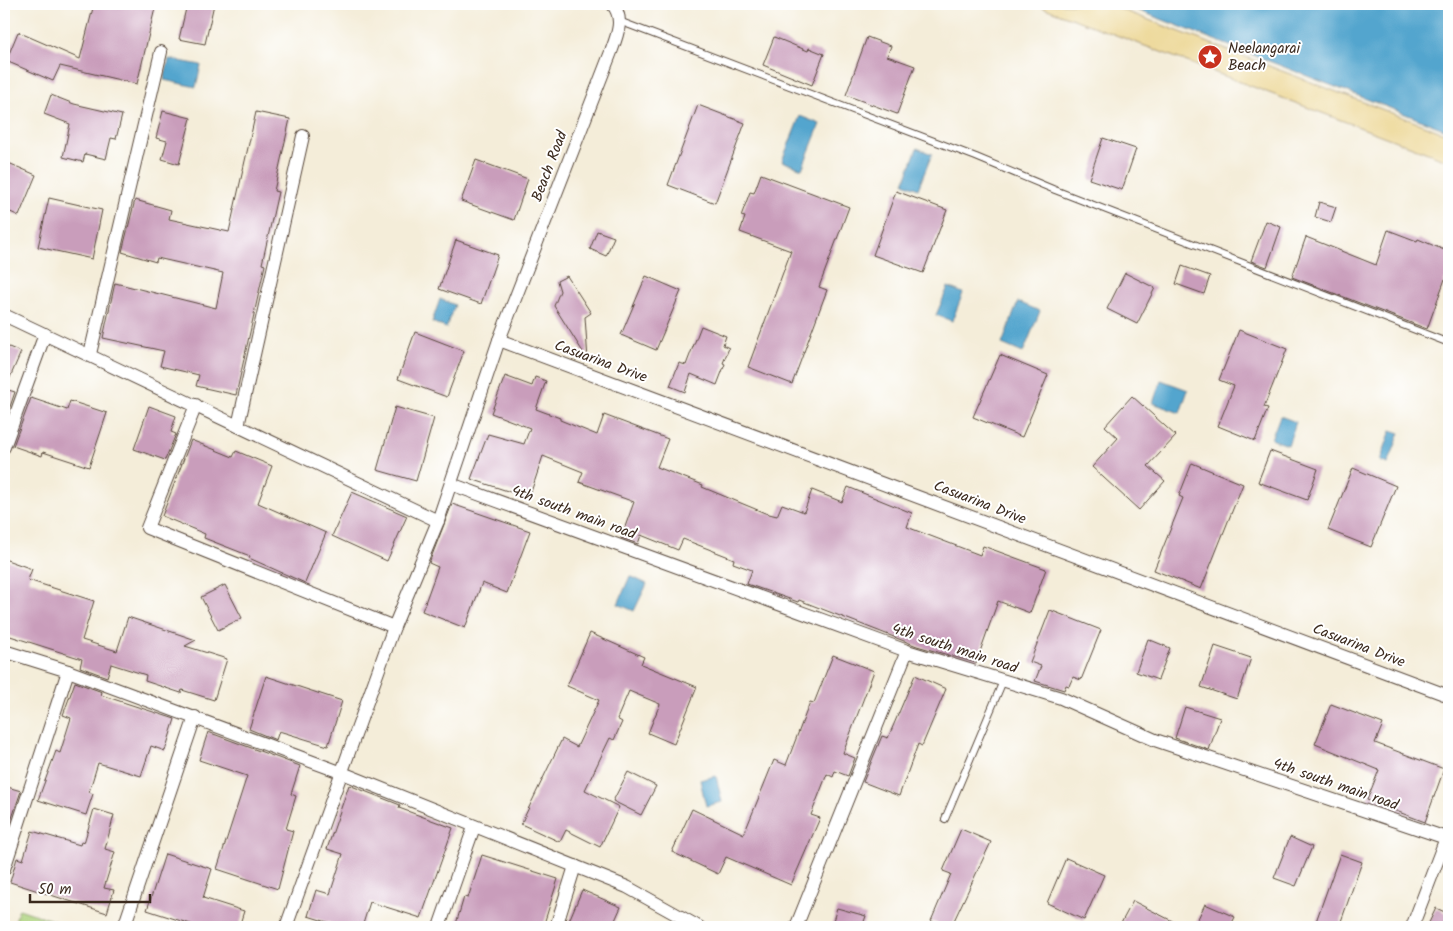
<svg xmlns="http://www.w3.org/2000/svg" width="1453" height="931" viewBox="0 0 1453 931" font-family="Kalam,sans-serif">
  <style>
    .green { fill: #acd27b; stroke: #747e4c }
    .sand { fill: #eeda9e; stroke: #94825e }
    .water { fill: #53a5ce; stroke: #476876 }
    .building { fill: #c99dbb }
    .lines { fill: none; stroke-linecap: round; stroke-linejoin: round }
    .service-casing { stroke: #57473a; stroke-width: 8 }
    .minor-casing { stroke: #57473a; stroke-width: 14 }
    .service { stroke: #fff; stroke-width: 6 }
    .minor { stroke: #fff; stroke-width: 12 }
    .labels { text-anchor: middle; stroke-width: 4; stroke-linejoin: round; paint-order: stroke }
    .poi-label { font-size: 15px; fill: #3b2a1e; stroke: #fff; text-anchor: start }
    .street-label { font-size: 15px; fill: #3b2a1e; stroke: #fff }
  </style>
  <rect width="100%" height="100%" fill="#fff"/>
  <filter id="ink" filterUnits="userSpaceOnUse"><feTurbulence type="fractalNoise" baseFrequency=".02" numOctaves="2"/><feDisplacementMap in="SourceGraphic" scale="10" xChannelSelector="R" yChannelSelector="G"/><feConvolveMatrix kernelMatrix="1 2 1 2 8 2 1 2 1" color-interpolation-filters="sRGB"/></filter>
  <filter id="wash" filterUnits="userSpaceOnUse"><feTurbulence type="fractalNoise" baseFrequency=".0096" numOctaves="4" result="noise"/><feDisplacementMap in="SourceGraphic" scale="20" xChannelSelector="R" yChannelSelector="G"/><feGaussianBlur stdDeviation="1.12" result="paint"/><feColorMatrix in="noise" values="0 0 0 0 0 0 0 0 0 0 0 0 0 0 0 0 0 1.4 0 .05"/><feComposite in="paint" operator="in"/></filter>
  <g filter="url(#wash)">
    <rect width="100%" height="100%" fill="#f4edd9"/>
    <!-- green -->
    <path class="green" d="M19,909L73,927H13Z"/>
    <!-- sand -->
    <path class="sand" d="M1034,4H1107L1449,135V161Z"/>
    <!-- water -->
    <g class="water">
      <path d="M1122,4H1449V131Z"/>
      <path d="M169,59L201,65L196,87L164,80Z"/>
      <path d="M800,116L820,124L802,169L782,161Z"/>
      <path d="M917,148L932,154L918,189L904,183Z"/>
      <path d="M948,287L963,293L952,321L936,315Z"/>
      <path d="M440,299L455,305L446,328L432,322Z"/>
      <path d="M1018,302L1040,311L1023,353L1002,344Z"/>
      <path d="M1161,380L1188,390L1180,413L1153,403Z"/>
      <path d="M1280,416L1296,422L1288,445L1271,439Z"/>
      <path d="M1391,430L1400,433L1388,464L1380,461Z"/>
      <path d="M630,576L647,584L634,611L618,604Z"/>
      <path d="M716,776L722,802L706,806L700,780Z"/>
    </g>
    <g id="blocks">
      <!-- building -->
      <g class="building">
        <path d="M94,4H156L137,84L60,66L53,81L6,61L18,32L80,59Z"/>
        <path d="M187,4H214L205,44L179,39Z"/>
        <path d="M774,37L808,51L809,48L824,54L812,85L763,65Z"/>
        <path d="M867,37L891,46L887,56L915,66L897,114L846,95Z"/>
        <path d="M51,95L74,104L122,115L116,139L111,138L106,159L85,154L83,162L63,157L70,124L44,114Z"/>
        <path d="M698,105L745,123L715,203L668,185Z"/>
        <path d="M163,111L191,118L179,164L162,159L167,141L156,138Z"/>
        <path d="M256,112L290,119L274,191L278,192L262,264L265,265L236,395L196,386L199,375L160,366L164,351L103,338L115,283L216,308L223,273L157,258L156,262L122,252L135,200L171,210L169,219L229,232Z"/>
        <path d="M1103,138L1136,149L1122,190L1089,179Z"/>
        <path d="M476,160L528,179L514,220L461,201Z"/>
        <path d="M4,161L36,175L19,216L4,209Z"/>
        <path d="M761,174L849,207L819,287L827,290L792,384L748,367L791,251L740,232L745,217L741,216L750,192L754,193Z"/>
        <path d="M896,191L947,210L923,273L873,255Z"/>
        <path d="M49,198L102,210L92,259L38,247Z"/>
        <path d="M1319,202L1336,207L1331,222L1315,217Z"/>
        <path d="M1266,221L1281,227L1267,267L1251,261Z"/>
        <path d="M1388,230L1417,241L1418,239L1449,252V281L1445,279L1427,329L1292,277L1306,237L1376,265Z"/>
        <path d="M597,231L614,237L606,256L590,249Z"/>
        <path d="M456,240L498,255L481,304L439,289Z"/>
        <path d="M1182,266L1210,276L1204,294L1176,284Z"/>
        <path d="M1125,273L1155,288L1137,324L1107,309Z"/>
        <path d="M567,276L591,313L585,317L588,360L554,306L560,291L557,281Z"/>
        <path d="M646,276L681,291L656,350L621,335Z"/>
        <path d="M701,326L726,336L723,345L729,348L723,363L725,364L717,385L691,374L685,392L670,386L679,363L686,365Z"/>
        <path d="M1239,330L1287,349L1264,407L1268,408L1255,441L1218,426L1234,386L1219,380Z"/>
        <path d="M415,332L464,351L447,397L398,379Z"/>
        <path d="M4,345L21,352L5,389L15,392L4,424Z"/>
        <path d="M1000,355L1048,375L1022,437L973,417Z"/>
        <path d="M505,376L532,386L535,377L546,381L536,409L560,418V420L597,435L604,415L668,439L657,467L703,485L702,487L765,513L777,516L782,504L804,512L812,490L842,502L848,487L912,513L907,527L980,555L983,546L1046,569L1030,613L998,601L976,663L917,646L799,600L798,602L747,584L752,570L733,563L734,559L683,539L678,550L641,535L638,544L621,538L634,502L579,482L583,472L543,456L529,498L471,479L488,434L524,444L530,428L491,413Z"/>
        <path d="M1132,396L1176,436L1148,466L1165,481L1139,510L1092,467L1118,438L1105,426Z"/>
        <path d="M31,398L67,410L70,401L107,413L89,467L43,452L42,456L13,446Z"/>
        <path d="M149,406L176,416L171,432L176,434L165,460L134,449Z"/>
        <path d="M395,407L434,418L416,481L377,470Z"/>
        <path d="M191,440L233,457L236,451L272,466L258,503L326,533L305,583L249,558L250,556L204,538L205,534L162,516Z"/>
        <path d="M1270,451L1318,469L1307,500L1258,482Z"/>
        <path d="M1192,463L1243,484L1201,589L1154,570L1183,498L1179,496Z"/>
        <path d="M1353,468L1396,486L1371,547L1328,530Z"/>
        <path d="M352,492L407,516L387,561L332,536Z"/>
        <path d="M452,504L530,531L507,593L482,583L465,628L422,611L438,567L429,563Z"/>
        <path d="M4,559L32,569L28,580L94,601L82,640L117,651L128,617L196,640L185,646L227,659L214,700L182,690L181,693L145,681L146,675L111,664L107,677L80,667L82,659L4,634Z"/>
        <path d="M225,585L242,618L218,630L201,597Z"/>
        <path d="M1050,610L1101,630L1081,680L1073,677L1069,686L1066,685L1064,690L1035,681L1041,666L1030,662Z"/>
        <path d="M590,633L644,657L641,664L697,687L674,744L648,733L660,704L629,691L617,719L622,722L614,740L610,738L585,790L619,807L600,847L566,830L560,842L521,824L562,739L577,747L599,700L567,686Z"/>
        <path d="M1148,639L1170,648L1158,680L1136,672Z"/>
        <path d="M1215,646L1251,658L1237,699L1201,687Z"/>
        <path d="M833,655L874,671L843,753L855,758L848,776L835,771L833,777L827,774L811,815L820,818L791,885L726,857L718,874L672,852L692,809L744,834L774,760L786,765L810,702L814,703Z"/>
        <path d="M915,675L946,689L922,746L918,744L899,796L863,782L882,736L888,738Z"/>
        <path d="M266,676L342,701L328,746L279,731L276,740L249,729Z"/>
        <path d="M75,682L102,692L101,695L175,719L165,751L151,746L141,776L98,763L89,792L93,794L86,815L38,800L56,751L60,753L71,718L63,715Z"/>
        <path d="M1331,704L1383,724L1375,743L1444,769L1425,822L1367,800L1379,770L1315,744Z"/>
        <path d="M1185,707L1220,718L1209,750L1175,738Z"/>
        <path d="M208,732L300,766L291,794L296,796L286,829L293,831L278,889L217,869L247,776L199,760Z"/>
        <path d="M628,772L656,786L641,815L613,801Z"/>
        <path d="M349,785L400,805L399,808L453,828L421,918L370,902L362,927H343L308,916L316,890L330,894L343,854L327,849Z"/>
        <path d="M4,786L21,791L5,839H4Z"/>
        <path d="M94,809L114,815L105,849L115,852L104,888L114,890L107,913L10,882L17,858L23,860L32,831L80,845L81,842L84,843Z"/>
        <path d="M961,829L991,842L951,927H945L931,921L951,874L943,871Z"/>
        <path d="M1290,837L1312,847L1296,886L1274,878Z"/>
        <path d="M165,854L212,869L203,898L244,911L239,927H200L147,910Z"/>
        <path d="M1340,854L1362,862L1339,927H1314Z"/>
        <path d="M482,855L558,879L543,927H466L456,924L464,897L468,898Z"/>
        <path d="M1066,858L1104,875L1084,920L1047,903Z"/>
        <path d="M582,890L621,907L612,927H578L568,923Z"/>
        <path d="M1133,901L1184,927H1119Z"/>
        <path d="M1205,904L1235,917L1230,927H1194Z"/>
        <path d="M837,908L866,916L862,927H831Z"/>
        <path d="M1436,908L1449,914V927H1427Z"/>
      </g>
    </g>
  </g>
  <g filter="url(#ink)">
    <use href="#blocks" fill-opacity="0" stroke="#57473a" stroke-width="1"/>
    <g class="lines">
      <defs>
        <g id="service">
          <path d="M619,21L976,157L1055,190L1449,343"/>
          <path d="M945,819L1003,681"/>
        </g>
        <g id="minor">
          <path d="M4,315L438,521"/>
          <path d="M499,340L1449,696"/>
          <path d="M90,354L161,52"/>
          <path d="M196,405L147,528L394,627"/>
          <path d="M238,426L303,136"/>
          <path d="M4,447L45,334"/>
          <path d="M451,484L907,651L1061,698L1155,740L1449,839"/>
          <path d="M4,651L68,671L340,772L627,887L699,927"/>
          <path d="M4,869L68,671"/>
          <path d="M124,927L195,717"/>
          <path d="M286,927L394,627L438,521L499,340L611,52C617,36 625,18 612,4"/>
          <path d="M439,927L474,827"/>
          <path d="M556,927L575,866"/>
          <path d="M796,927L907,651"/>
          <path d="M1412,927L1446,838"/>
        </g>
      </defs>
      <!-- service casing -->
      <use href="#service" class="service-casing"/>
      <!-- minor casing -->
      <use href="#minor" class="minor-casing"/>
      <!-- service -->
      <use href="#service" class="service"/>
      <!-- minor -->
      <use href="#minor" class="minor"/>
    </g>
  </g>
  <!-- icons -->
  <defs>
    <symbol id="sight-disc" viewBox="-11 -11 22 22"><circle r="9.5" fill="#c8321e" stroke="#fff"/><path d="M0-6L1.8-2.2L6-1.7L2.9 1.2L3.7 5.4L0 3.3L-3.7 5.4L-2.9 1.2L-6-1.7L-1.8-2.2Z" fill="#fff"/></symbol>
  </defs>
  <g fill-rule="evenodd">
    <use href="#sight-disc" x="1196" y="43" width="28" height="28"/>
  </g>
  <g class="labels">
    <!-- poi labels -->
    <g class="poi-label">
      <text x="1228" y="53">Neelangarai<tspan x="1228" dy="17">Beach</tspan></text>
    </g>
    <!-- street labels -->
    <g class="street-label">
      <text transform="translate(549 166) rotate(-69)" y="5">Beach Road</text>
      <text transform="translate(601 361) rotate(20)" y="5">Casuarina Drive</text>
      <text transform="translate(980 502) rotate(21)" y="5">Casuarina Drive</text>
      <text transform="translate(574 512) rotate(20)" y="5">4th south main road</text>
      <text transform="translate(1359 645) rotate(21)" y="5">Casuarina Drive</text>
      <text transform="translate(955 648) rotate(18)" y="5">4th south main road</text>
      <text transform="translate(1336 784) rotate(19)" y="5">4th south main road</text>
    </g>
  </g>
  <!-- margin -->
  <rect width="1453" height="931" fill="none" stroke="#fff" stroke-width="20"/>
  <!-- scale -->
  <path d="M30 894v8h120v-8" fill="none" stroke="#3b2a1e" stroke-width="2.5"/>
  <text x="38" y="894" font-size="15" fill="#3b2a1e" stroke="#ffffff" stroke-width="4" paint-order="stroke">50 m</text>
</svg>
